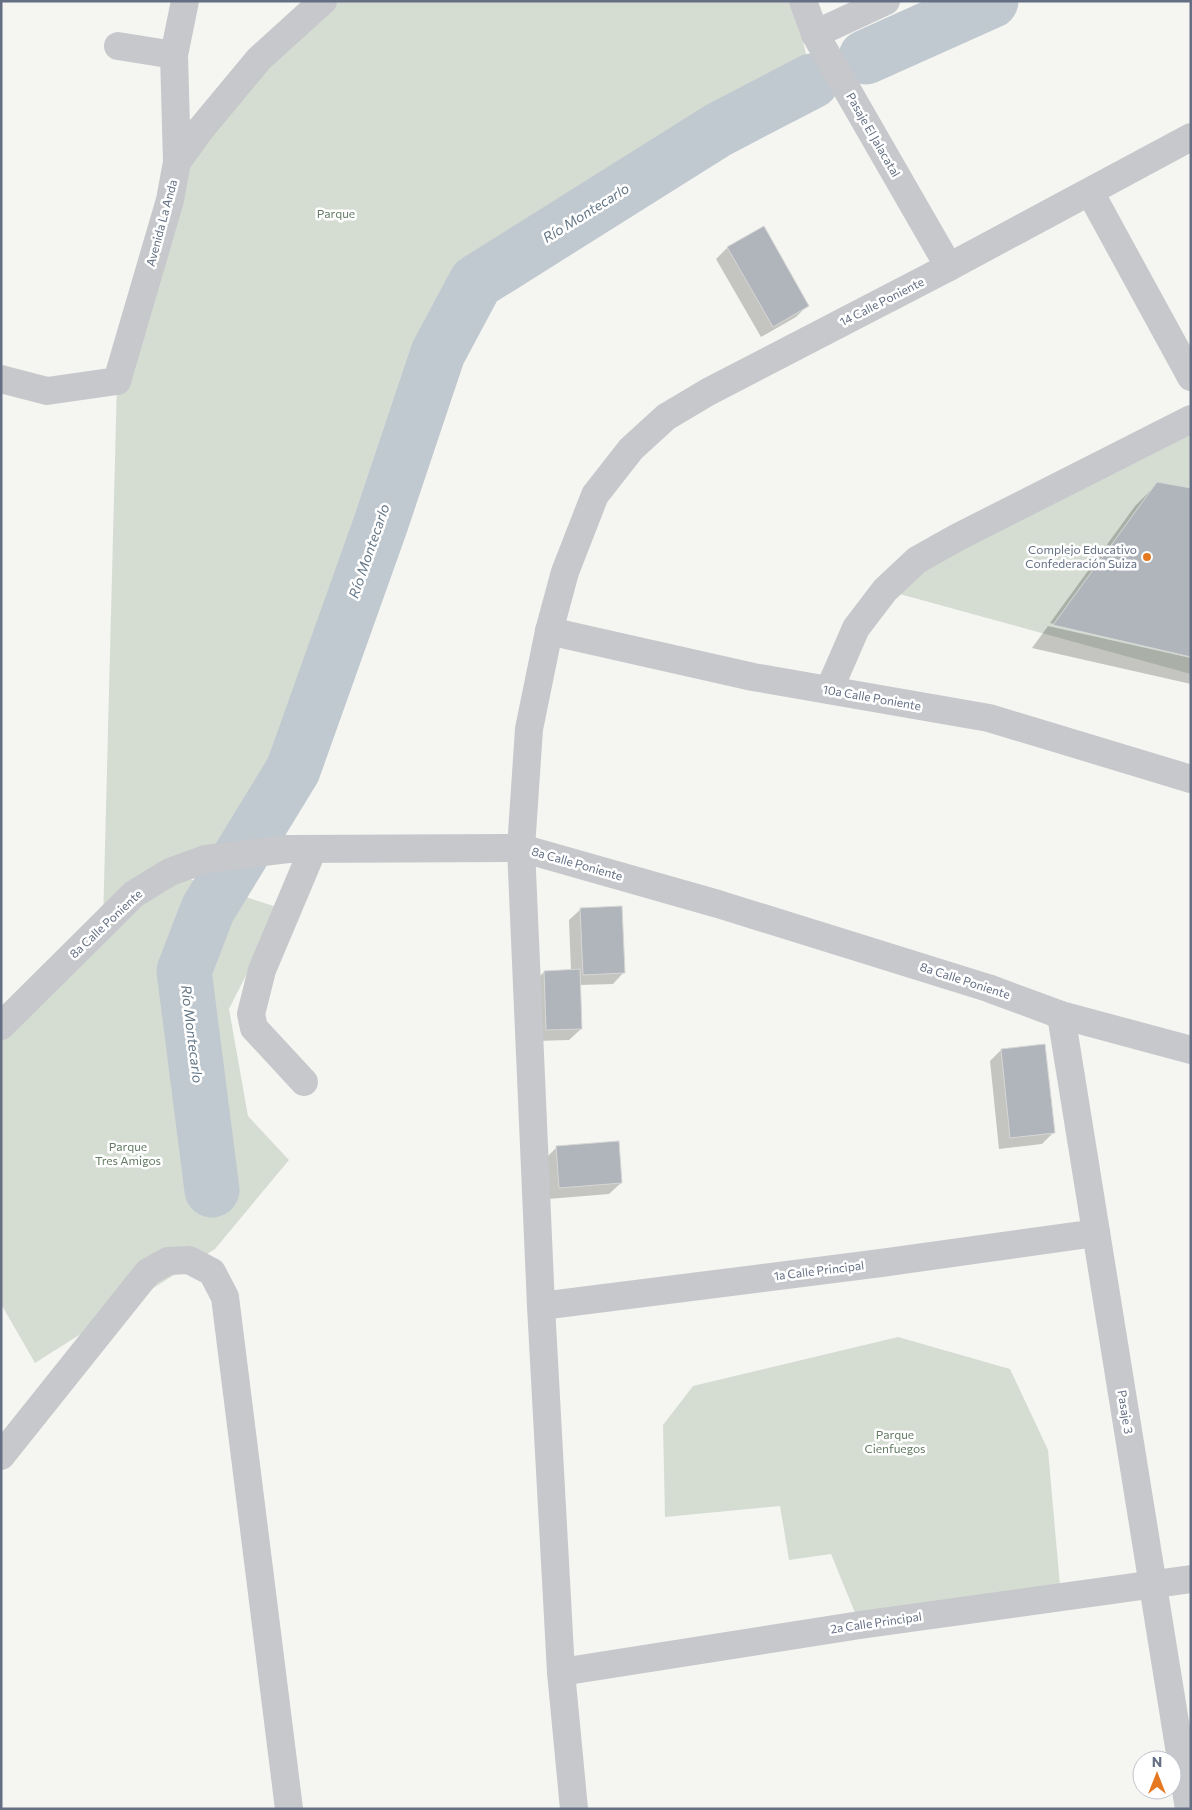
<svg xmlns="http://www.w3.org/2000/svg" width="1192" height="1810" viewBox="0 0 1192 1810" font-family="Commissioner,sans-serif">
  <style>
    .green { fill: #d5ddd3 }
    .shadow { fill: #0003 }
    .lines { fill: none; stroke-linecap: round; stroke-linejoin: round }
    .river { stroke: #c1c9d0; stroke-width: 55 }
    .building { fill: #b0b5bc; stroke: #d7d7d5 }
    .minor { stroke: #c6c8cc; stroke-width: 28 }
    .poi-dot { fill: #e57922; stroke: #fff; stroke-width: 2 }
    .labels { text-anchor: middle; stroke-width: 5; stroke-linejoin: round; paint-order: stroke }
    .street-label { font-size: 12px; fill: #646f84; stroke: #fff }
    .park-label { font-size: 12px; fill: #637b63; stroke: #fff }
    .poi-label { font-size: 12px; fill: #646f84; stroke: #fff; text-anchor: end }
    .water-label { font-size: 14px; font-style: italic; fill: #647787; stroke: #fff }
  </style>
  <rect width="100%" height="100%" fill="#f5f6f2"/>
  <!-- green -->
  <g class="green">
    <path d="M325,1H794L812,81L623,190L476,282L381,523L293,770L206,859L180,876L280,908L229,1009L248,1116L289,1160L215,1249L35,1363L1,1304V1030L103,924L117,381L200,130Z"/>
    <path d="M1191,420V674L885,590Z"/>
    <path d="M898,1337L1010,1369L1048,1450L1061,1597L860,1625L831,1554L789,1560L780,1506L665,1517L663,1425L693,1386Z"/>
  </g>
  <!-- shadow -->
  <g class="shadow">
    <path d="M727,248L807,306L796,317L761,337L716,259Z"/>
    <path d="M1158,483L1191,655L1050,623L1135,506Z"/>
    <path d="M1048,626L1191,658V684L1032,648Z"/>
    <path d="M581,909L624,972L613,984L579,985L581,1029L569,1040L535,1041L533,983L544,972L571,971L569,920Z"/>
    <path d="M1001,1050L1053,1133L1042,1144L999,1149L990,1061Z"/>
    <path d="M557,1147L621,1183L609,1194L548,1199L545,1159Z"/>
  </g>
  <g class="lines">
    <!-- river -->
    <g class="river">
      <path d="M866,57L991,1"/>
      <path d="M212,1190L184,971L208,909L293,770L381,523L438,353L476,282L718,130L812,81"/>
    </g>
  </g>
  <!-- building -->
  <g class="building">
    <path d="M764,226L809,306L773,327L727,247Z"/>
    <path d="M1157,482L1191,488V657L1053,625Z"/>
    <path d="M622,906L625,973L583,975L580,908Z"/>
    <path d="M580,969L582,1029L546,1030L544,971Z"/>
    <path d="M1045,1044L1055,1133L1010,1138L1001,1049Z"/>
    <path d="M619,1141L622,1183L559,1188L556,1146Z"/>
  </g>
  <g class="lines">
    <!-- minor -->
    <g class="minor">
      <path d="M803,1L815,34L949,267"/>
      <path d="M815,34L886,1"/>
      <path d="M118,46L174,55"/>
      <path d="M177,162L174,55L185,1"/>
      <path d="M1090,192L1191,377"/>
      <path d="M1,379L47,391L117,381L170,200L177,162L200,130L259,59L323,1"/>
      <path d="M549,631L753,677L989,718L1191,779"/>
      <path d="M829,690L856,628L885,590L917,560L958,537L1191,419"/>
      <path d="M1061,1015L1189,1809"/>
      <path d="M1,1026L134,894L170,872L206,859L288,849L521,848L718,904L988,988L1061,1015L1191,1050"/>
      <path d="M304,1082L254,1028L251,1014L262,970L313,849"/>
      <path d="M541,1306L881,1263L1096,1233"/>
      <path d="M1,1456L148,1272L168,1261L189,1260L212,1272L225,1297L289,1809"/>
      <path d="M561,1672L860,1625L1191,1579"/>
      <path d="M574,1809L561,1672L541,1306L521,848L529,729L549,631L565,572L595,495L631,449L666,417L708,392L949,267L1191,137"/>
    </g>
  </g>
  <!-- markers -->
  <circle class="poi-dot" cx="1147" cy="557" r="5"/>
  <g class="labels">
    <!-- street labels -->
    <g class="street-label">
      <text transform="translate(873 135) rotate(60)" y="4">Pasaje El Jalacatal</text>
      <text transform="translate(162 223) rotate(-75)" y="4">Avenida La Anda</text>
      <text transform="translate(882 302) rotate(-27)" y="4">14 Calle Poniente</text>
      <text transform="translate(872 698) rotate(10)" y="4">10a Calle Poniente</text>
      <text transform="translate(577 864) rotate(16)" y="4">8a Calle Poniente</text>
      <text transform="translate(106 924) rotate(-43)" y="4">8a Calle Poniente</text>
      <text transform="translate(965 981) rotate(18)" y="4">8a Calle Poniente</text>
      <text transform="translate(819 1271) rotate(-7)" y="4">1a Calle Principal</text>
      <text transform="translate(1125 1412) rotate(81)" y="4">Pasaje 3</text>
      <text transform="translate(876 1623) rotate(-8)" y="4">2a Calle Principal</text>
    </g>
    <!-- park labels -->
    <g class="park-label">
      <text x="336" y="218">Parque</text>
      <text x="128" y="1151">Parque<tspan x="128" dy="14">Tres Amigos</tspan></text>
      <text x="895" y="1439">Parque<tspan x="895" dy="14">Cienfuegos</tspan></text>
    </g>
    <!-- poi labels -->
    <g class="poi-label">
      <text x="1137" y="554">Complejo Educativo<tspan x="1137" dy="14">Confederación Suiza</tspan></text>
    </g>
    <!-- water labels -->
    <g class="water-label">
      <text transform="translate(586 213) rotate(-32)" y="5">Río Montecarlo</text>
      <text transform="translate(369 551) rotate(-71)" y="5">Río Montecarlo</text>
      <text transform="translate(192 1034) rotate(83)" y="5">Río Montecarlo</text>
    </g>
  </g>
  <!-- border -->
  <rect width="1192" height="1810" fill="none" stroke="#646f84" stroke-width="5"/>
  <!-- north arrow -->
  <g transform="translate(1157 1775)"><circle r="24" fill="#ffffff" stroke="#c1c5ce"/>
  <path d="M0-4L9 19L0 12L-9 19Z" fill="#e57922"/>
  <text y="-8" font-size="14" font-weight="bold" text-anchor="middle" fill="#646f84">N</text>
  </g>
</svg>
